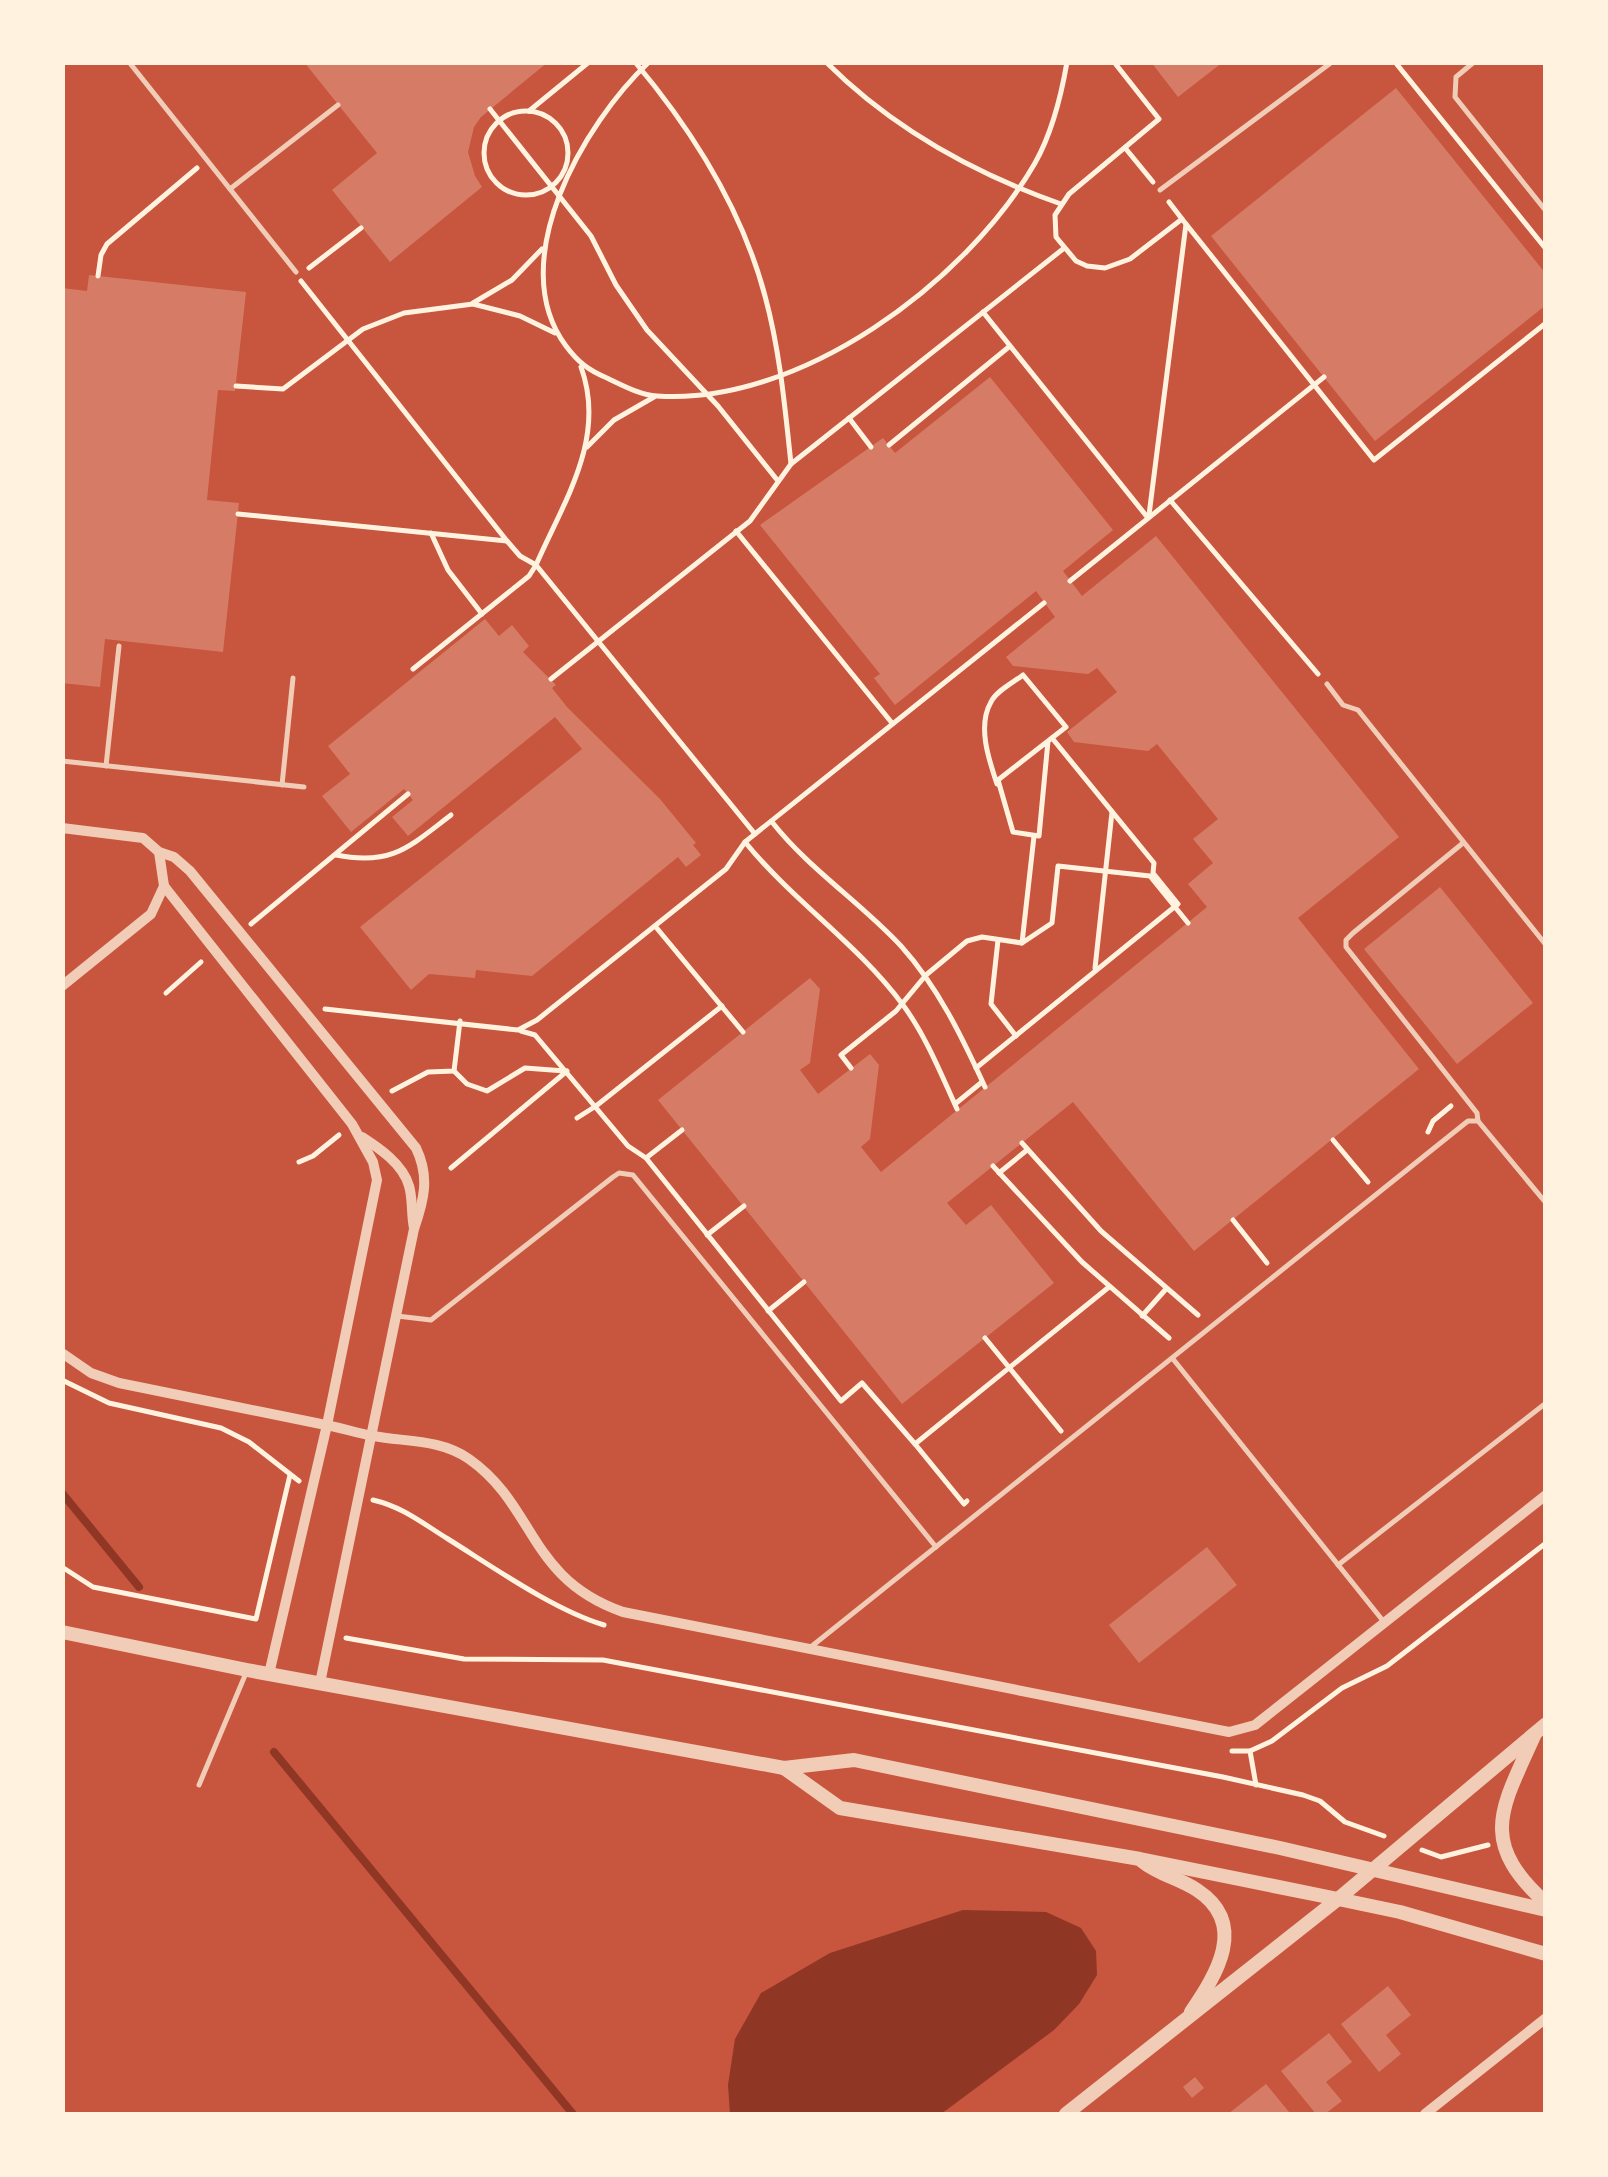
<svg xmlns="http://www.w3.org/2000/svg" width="1608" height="2177" viewBox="0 0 1608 2177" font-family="Cabin,sans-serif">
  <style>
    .water { fill: #8f3625 }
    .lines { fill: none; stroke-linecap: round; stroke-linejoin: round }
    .stream { stroke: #8f3625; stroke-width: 8 }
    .building { fill: #d67c66 }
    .path { stroke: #fff3e0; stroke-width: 5 }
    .service { stroke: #f1ccb7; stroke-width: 5 }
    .minor { stroke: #f1ccb7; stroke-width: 10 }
    .tertiary { stroke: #f1ccb7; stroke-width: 14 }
  </style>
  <rect width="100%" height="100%" fill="#c8553d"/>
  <!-- water -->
  <path class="water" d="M963,1910L1046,1912L1081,1928L1096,1951L1097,1975L1079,2004L1054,2030L941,2114H730L728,2085L735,2039L761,1993L830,1953Z"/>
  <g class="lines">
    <!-- stream -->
    <g class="stream">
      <path d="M62,1493L139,1587"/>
      <path d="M274,1752L573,2114"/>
    </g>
  </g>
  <!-- building -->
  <g class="building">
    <path d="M304,62H548L481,117L474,127L468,152L475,176L482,187L390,262L332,190L377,153Z"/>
    <path d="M1151,62H1223L1178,97Z"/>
    <path d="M1396,88L1546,274V305L1375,441L1211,236Z"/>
    <path d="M89,275L246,292L235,391L218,390L207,500L239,503L223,652L105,639L100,687L62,683V288L87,291Z"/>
    <path d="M990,377L1113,530L1063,571L1082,596L1156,536L1399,837L1298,918L1419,1069L1194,1251L1073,1102L947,1203L966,1225L991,1205L1054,1283L902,1404L658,1100L810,978L820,989L810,1063L800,1070L818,1094L870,1054L879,1065L870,1139L861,1147L881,1172L1207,907L1188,884L1213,863L1193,839L1218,819L1157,744L1148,751L1074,742L1067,732L1117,692L1097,668L1088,674L1013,666L1006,657L1055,617L1036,591L895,705L874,678L880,674L760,525L883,438L895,453Z"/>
    <path d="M485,619L499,636L512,625L529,646L523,652L556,685L552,688L567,707L660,799L696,843L693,845L701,855L686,867L678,857L532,976L476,970L475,978L429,974L411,990L360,927L582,749L555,717L408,836L392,817L413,800L404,789L351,832L322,796L350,774L328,746Z"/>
    <path d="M1440,887L1533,1003L1457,1064L1364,949Z"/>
    <path d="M1207,1547L1237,1585L1139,1663L1109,1625Z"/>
    <path d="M1388,1986L1411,2015L1386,2035L1401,2054L1379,2072L1341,2024Z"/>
    <path d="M1329,2033L1352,2062L1326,2082L1342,2101L1325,2114H1316L1281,2071Z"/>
    <path d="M1195,2077L1204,2088L1192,2098L1183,2087Z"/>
    <path d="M1266,2084L1289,2112L1228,2114Z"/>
  </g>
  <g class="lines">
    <!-- path -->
    <g class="path">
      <path d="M649,62C584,123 503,262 566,346C578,362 588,370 607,378C622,385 640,395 657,396C799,406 966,283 1035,163C1052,133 1061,97 1067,62"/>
      <path d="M826,62C892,128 973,173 1061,204"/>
      <path d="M1114,62L1159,119L1069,194L1055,215L1056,237L1076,261L1087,266L1105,268L1130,259L1182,219L1169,202"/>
      <path d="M1395,62L1546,249"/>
      <path d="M62,64L64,62"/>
      <path d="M490,109L591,236L616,285L647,330L718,406L778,481"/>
      <path d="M529,111L589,62"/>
      <circle cx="526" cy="153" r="42"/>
      <path d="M1126,149L1153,182"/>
      <path d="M1182,219L1374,460L1546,323"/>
      <path d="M309,268L361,228"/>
      <path d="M98,276L101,255L107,244L197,168"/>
      <path d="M301,281L507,541L520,556L536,565L529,576L413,669"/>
      <path d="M473,303L512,280L542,249"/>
      <path d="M983,312L1148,518"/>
      <path d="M581,367C607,438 564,501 536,565L755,834"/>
      <path d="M236,386L283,389L363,329L404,313L473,304L520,316L555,333"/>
      <path d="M849,418L871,447"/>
      <path d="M889,445L1010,346"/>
      <path d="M587,447L614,420L654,397"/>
      <path d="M791,464L1063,249"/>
      <path d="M1170,500L1318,674"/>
      <path d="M238,514L507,541"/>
      <path d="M1149,515L1186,224"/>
      <path d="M736,531L892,723"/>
      <path d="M431,533L448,570L482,614"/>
      <path d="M1070,581L1324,377"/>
      <path d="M551,679L750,521L791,464C785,408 780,351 765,296C742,209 693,131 635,62"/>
      <path d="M997,784C989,760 977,726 991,702C996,691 1014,682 1023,675L1066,727L1048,741L1039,836L1013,832L998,780L1048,741"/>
      <path d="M772,822C809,869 860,902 901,946C938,987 962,1037 985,1087"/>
      <path d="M745,842C793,901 858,944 903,1005C926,1036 941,1074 957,1109"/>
      <path d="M336,855C392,866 409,847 451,815"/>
      <path d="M251,924L408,794"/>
      <path d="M655,926L743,1032"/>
      <path d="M998,940L991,1004L1016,1036"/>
      <path d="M1022,943L1034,836"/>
      <path d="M1095,968L1112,812"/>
      <path d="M166,993L201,962"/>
      <path d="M325,1009L518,1030L537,1020L726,869L745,842L1044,603"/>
      <path d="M521,1031L535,1035L628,1146L646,1158L841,1401L862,1383L915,1444L1109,1287"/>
      <path d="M851,1068L841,1055L896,1011L926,975L967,941L982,937L1022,943L1052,923L1058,866L1150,876L1188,923"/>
      <path d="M976,1068L1178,904L1153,873L1154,863L1052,738"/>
      <path d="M454,1071L467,1084L487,1091L525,1068L565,1071"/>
      <path d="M392,1091L428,1072L454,1071L460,1021"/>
      <path d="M955,1104L982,1082"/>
      <path d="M577,1118L596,1106L722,1006"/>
      <path d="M1428,1132L1433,1121L1451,1106"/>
      <path d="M1333,1140L1368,1182"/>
      <path d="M1022,1143L1101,1231L1198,1315"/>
      <path d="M646,1158L682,1130"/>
      <path d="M299,1162L313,1156L339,1135"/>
      <path d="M993,1166L1082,1262L1169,1338"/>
      <path d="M451,1168L567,1071"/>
      <path d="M999,1173L1027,1150"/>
      <path d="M1233,1220L1267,1263"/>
      <path d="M707,1235L744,1206"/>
      <path d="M768,1311L804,1282"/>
      <path d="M1142,1316L1166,1289"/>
      <path d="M985,1338L1061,1431"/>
      <path d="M62,1380L109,1403L221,1428L249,1442L299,1481"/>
      <path d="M915,1444L964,1504L967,1501"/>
      <path d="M373,1500C403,1507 422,1523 448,1539C493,1567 554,1610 604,1625"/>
      <path d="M62,1567L93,1587L256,1619L290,1475"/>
      <path d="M346,1638L464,1659L603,1660L1223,1777L1303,1795L1320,1801L1345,1822L1384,1836"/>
      <path d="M1232,1751H1250L1272,1741L1342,1688L1387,1666L1546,1543"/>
      <path d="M1250,1751L1256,1785"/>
      <path d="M1422,1850L1441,1857L1488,1845"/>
    </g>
    <!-- service -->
    <g class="service">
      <path d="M129,62L296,272"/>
      <path d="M1474,62L1456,77L1455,97L1546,211"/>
      <path d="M230,189L338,105"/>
      <path d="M1160,190L1332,62"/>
      <path d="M1327,684L1343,705L1358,710L1546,945"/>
      <path d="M62,761L304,787"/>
      <path d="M106,766L119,646"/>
      <path d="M282,785L293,678"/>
      <path d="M1463,843L1353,933L1346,940V947L1477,1113L1478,1121"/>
      <path d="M397,1316L431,1320L613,1177L619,1173L633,1175L936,1547"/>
      <path d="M1173,1359L1384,1622"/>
      <path d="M1338,1565L1546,1403"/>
      <path d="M812,1646L1468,1121H1478L1546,1203"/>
      <path d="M199,1785L246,1673"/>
    </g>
    <!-- minor -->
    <g class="minor">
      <path d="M62,828L143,838L159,852L174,857L190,871L416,1148C430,1177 424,1200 414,1229L320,1683"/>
      <path d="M164,886L352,1124L373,1162L377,1180L327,1425L269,1674"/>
      <path d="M62,986L151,914L164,886L159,852"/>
      <path d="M362,1137C379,1148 403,1164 409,1186C413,1199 411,1214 414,1228"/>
      <path d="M62,1353L91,1373L119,1383C186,1397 254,1410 321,1424C339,1427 356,1433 373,1436C406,1442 441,1439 469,1459C536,1506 528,1579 623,1612L1229,1732L1255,1725L1546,1495"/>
      <path d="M1425,2114L1546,2018"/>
    </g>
    <!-- tertiary -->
    <g class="tertiary">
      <path d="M62,1632L247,1670L784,1768L854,1760L1280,1848L1546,1910"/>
      <path d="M1534,1736C1502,1808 1477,1841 1546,1903"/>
      <path d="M784,1768L840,1808L1140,1859L1338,1899L1400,1912L1546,1954"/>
      <path d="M1142,1861C1159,1875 1179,1878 1197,1890C1249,1924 1216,1975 1191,2012"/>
      <path d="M1066,2114L1338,1899L1546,1724"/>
    </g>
  </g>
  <!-- border -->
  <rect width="1608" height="2177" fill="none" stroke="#fff3e0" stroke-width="130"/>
</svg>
